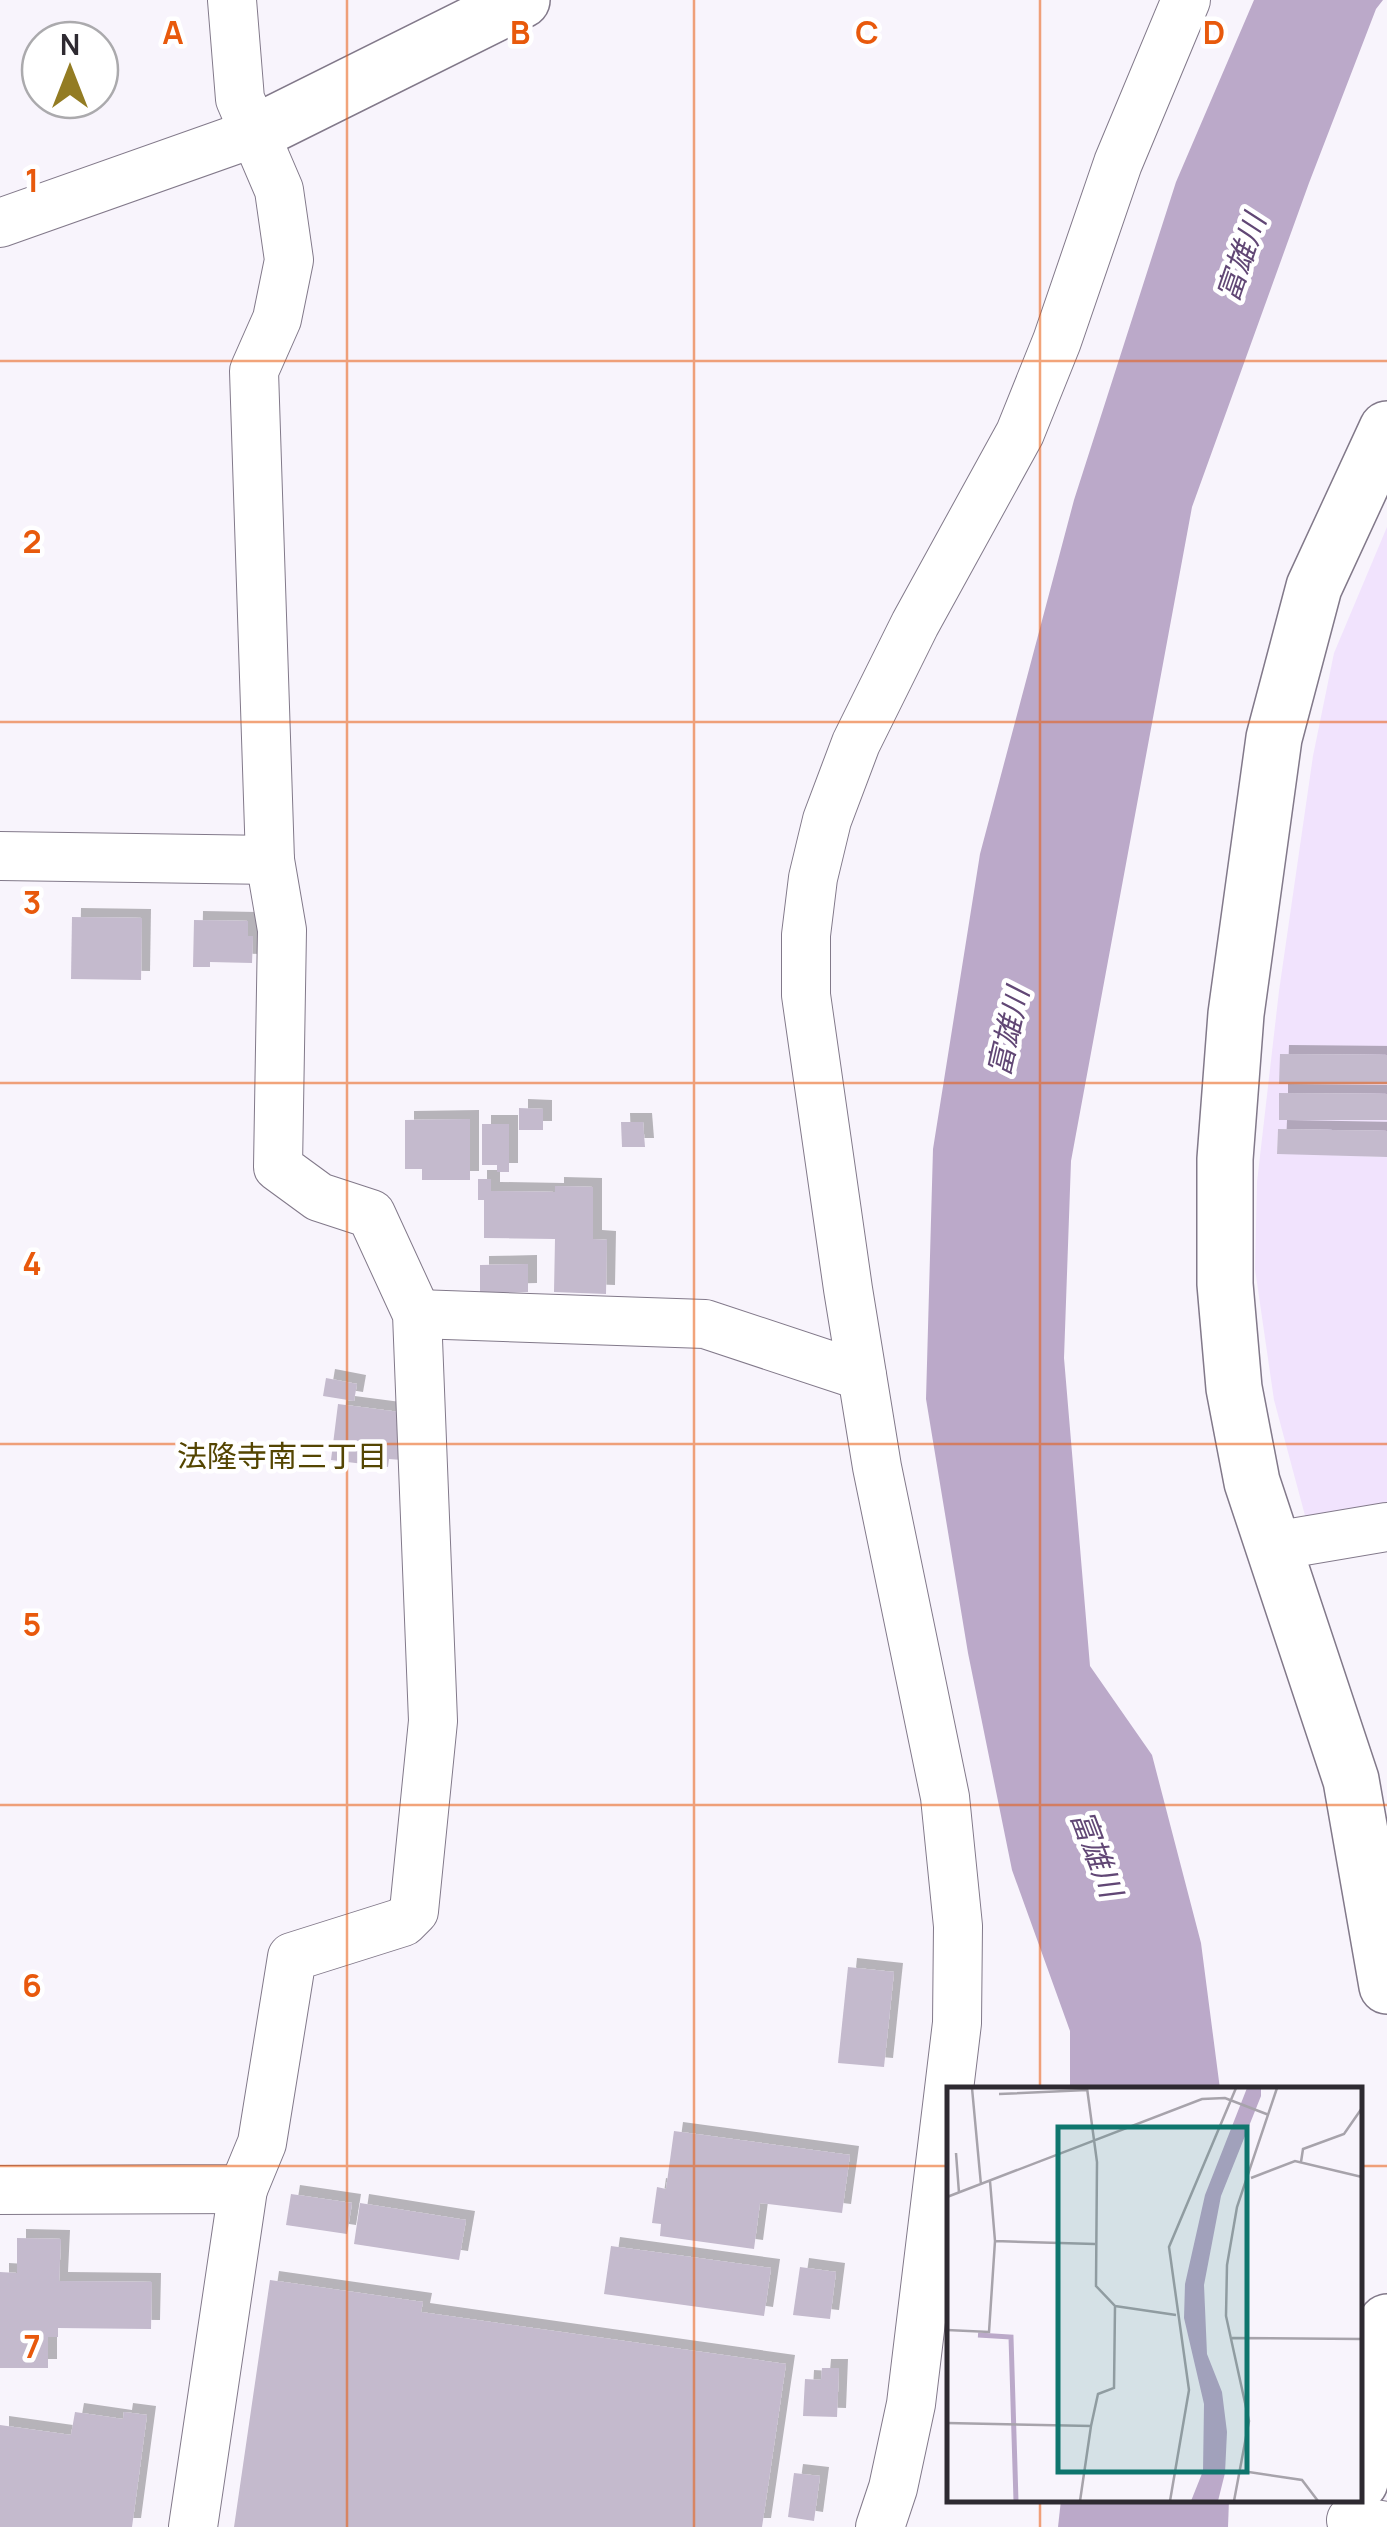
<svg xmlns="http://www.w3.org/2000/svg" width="1387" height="2527" viewBox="0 0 1387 2527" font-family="Manrope,'Noto Sans JP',sans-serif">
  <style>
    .built { fill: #f1e3fd }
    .water { fill: #bba9c9 }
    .building { fill: #c4bacd; filter: url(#shadow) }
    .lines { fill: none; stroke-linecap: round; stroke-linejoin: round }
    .street-casing { stroke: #82798a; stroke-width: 50 }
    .secondary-casing { stroke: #82798a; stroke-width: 58 }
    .street { stroke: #fff; stroke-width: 48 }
    .secondary { stroke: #fff; stroke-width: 55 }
    .grid { fill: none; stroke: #e8590c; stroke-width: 2.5; stroke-opacity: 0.55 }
    .labels { text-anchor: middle; stroke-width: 9; stroke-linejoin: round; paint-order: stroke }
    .water-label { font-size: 30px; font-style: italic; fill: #614775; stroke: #fff }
    .neighbourhood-label { font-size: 30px; fill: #544501; stroke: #fff }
    .inset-river { fill: none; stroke: #bba9c9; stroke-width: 5 }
    .inset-road { fill: none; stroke: #a7a3ab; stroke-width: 2.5 }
    .view { fill: #0f766e; fill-opacity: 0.15; stroke: #0f766e; stroke-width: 5 }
    .inset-edge { fill: none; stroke: #2e2a31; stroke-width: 5 }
    .grid-label { font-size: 32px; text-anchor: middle; font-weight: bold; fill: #e8590c; stroke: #fff; stroke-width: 9; stroke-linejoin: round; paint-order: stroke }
  </style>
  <defs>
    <filter id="shadow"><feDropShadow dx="9" dy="-9" stdDeviation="0" flood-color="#0004"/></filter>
  </defs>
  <rect width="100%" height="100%" fill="#f8f4fc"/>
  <!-- built -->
  <path class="built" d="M1387,527V1055L1281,1054L1279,1083L1387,1084V1094L1279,1093V1120H1387V1131L1278,1129L1277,1153L1387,1157V1512L1307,1523L1274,1400L1255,1269L1257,1182L1279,991L1313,756L1334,653Z"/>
  <!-- water -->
  <g class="water">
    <path d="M1254,0H1383L1376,9L1309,183L1192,507L1071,1161L1064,1358L1090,1666L1152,1755L1201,1943L1220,2089H1070V2031L1012,1870L968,1653L926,1399L933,1149L980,854L1074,500L1176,182Z"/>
    <path d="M1061,2500H1229L1228,2527H1058Z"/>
  </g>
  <!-- building -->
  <g class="building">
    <path d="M72,917L142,918L141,980L71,979Z"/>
    <path d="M194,920L248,921V936H253L252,963L210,962V967H193Z"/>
    <path d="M1280,1054L1387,1055V1084H1279Z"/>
    <path d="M1279,1093L1387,1094V1120H1279Z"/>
    <path d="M519,1108L543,1109V1130H519Z"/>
    <path d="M470,1119V1180H422V1169H405V1120Z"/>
    <path d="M621,1122H643L645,1147H622Z"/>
    <path d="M482,1124H509V1172H497V1165H482Z"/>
    <path d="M1278,1129L1387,1131V1157L1277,1154Z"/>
    <path d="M478,1179H491V1191L555,1192V1186L593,1187V1239L607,1240L606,1294L554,1292L555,1239L484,1238V1200H478Z"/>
    <path d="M528,1264V1292L480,1293V1265Z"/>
    <path d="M326,1378L357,1384L354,1401L323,1396Z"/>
    <path d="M338,1404L407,1413L402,1460L389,1459L388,1467L331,1460Z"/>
    <path d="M848,1967L894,1972L884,2067L838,2063Z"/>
    <path d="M674,2131L850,2155L842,2213L760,2203L754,2249L660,2236L661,2224L652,2223L657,2187L666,2189Z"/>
    <path d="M291,2194L352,2203L347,2234L286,2225Z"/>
    <path d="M360,2203L466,2220L459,2260L354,2244Z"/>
    <path d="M17,2238L61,2239L59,2281L152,2282L151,2329L58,2328V2337H48V2368H0V2272L17,2273Z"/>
    <path d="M611,2246L771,2268L764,2316L604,2294Z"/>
    <path d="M800,2267L836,2272L830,2319L793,2315Z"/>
    <path d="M270,2280L423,2302L421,2312L786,2364L762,2527H234Z"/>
    <path d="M822,2368H839L837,2417L803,2416L805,2379L821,2380Z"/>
    <path d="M75,2412L123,2419L124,2412L147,2415L132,2527H0V2425L71,2435Z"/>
    <path d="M794,2473L820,2476L814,2521L788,2517Z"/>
  </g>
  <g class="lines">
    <defs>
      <g id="street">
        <path d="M0,223L257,132"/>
        <path d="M0,856L270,860"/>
        <path d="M417,1314L705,1324L862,1376"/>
        <path d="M1274,1546L1387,1527"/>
        <path d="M0,2190L243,2189L262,2143L292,1957L403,1922L414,1911L433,1721L417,1314L371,1214L319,1197L278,1167L282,930L270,860L254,371L277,319L289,260L279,190L240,99L232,0"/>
        <path d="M1351,2520L1387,2526"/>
        <path d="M193,2527L243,2189"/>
        <path d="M880,2527L893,2488L911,2404L957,2023L958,1926L945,1797L877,1467L848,1289L806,995V935L813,878L827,820L856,743L915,624L1020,433L1057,341L1118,163L1186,0"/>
      </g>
      <g id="secondary">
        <path d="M257,132L522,0"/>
        <path d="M1387,429L1314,587L1274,738L1236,1014L1225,1159V1284L1234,1388L1252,1482L1351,1780L1387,1986"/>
        <path d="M1360,2482L1372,2429L1387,2322"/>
      </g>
    </defs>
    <!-- street casing -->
    <use href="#street" class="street-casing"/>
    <!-- secondary casing -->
    <use href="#secondary" class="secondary-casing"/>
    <!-- street -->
    <use href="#street" class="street"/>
    <!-- secondary -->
    <use href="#secondary" class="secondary"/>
  </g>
  <!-- grid -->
  <path class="grid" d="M347,0V2527M694,0V2527M1040,0V2090M0,361H1387M0,722H1387M0,1083H1387M0,1444H1387M0,1805H1387M0,2166H949M1360,2166H1387M1040,2500V2527"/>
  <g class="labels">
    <!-- water labels -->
    <g class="water-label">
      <text transform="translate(1242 258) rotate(-71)" y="10">富雄川</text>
      <text transform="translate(1009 1032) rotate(-77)" y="10">富雄川</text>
      <text transform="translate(1096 1854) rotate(69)" y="10">富雄川</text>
    </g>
    <!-- neighbourhood labels -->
    <g class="neighbourhood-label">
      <text x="282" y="1467">法隆寺南三丁目</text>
    </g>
  </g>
  <!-- overview -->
  <g transform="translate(947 2087)">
    <rect width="415" height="415" fill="#f8f4fc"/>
    <path d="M300,1H314V9L274,109L257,198L260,267L275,305L280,345L278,386L271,414H244L256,384L257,317L237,231L238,197L258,108Z" fill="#bba9c9"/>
    <path class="inset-river" d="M31,248L64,250L69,414"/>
    <path class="inset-road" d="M25,1L34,98M52,7L140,3M9,66L12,106M354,75L356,62L397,47L415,21M304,91L348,74L415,90M0,110L255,12L278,11L322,28M48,154L148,157M168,219L229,228M0,243L42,245L48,154L43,94M285,251L415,252M0,336L144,339L151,307L167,301L168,219L149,199L150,75L140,1M295,384L355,393L371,414M133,414L144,339M223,414L242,303L222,160L289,1M287,414L302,334L279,229L280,178L290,120L330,1"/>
    <path class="view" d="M111,40H300V385H111Z"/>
    <rect width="415" height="415" class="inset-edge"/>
  </g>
  <g class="grid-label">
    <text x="173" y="44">A</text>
    <text x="520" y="44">B</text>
    <text x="867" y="44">C</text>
    <text x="1214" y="44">D</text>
    <text x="32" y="192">1</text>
    <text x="32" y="553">2</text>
    <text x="32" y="914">3</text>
    <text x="32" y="1275">4</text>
    <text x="32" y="1636">5</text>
    <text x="32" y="1997">6</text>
    <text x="32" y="2358">7</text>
  </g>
  <!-- north arrow -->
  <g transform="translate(70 70)"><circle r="48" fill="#ffffff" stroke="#abaaad" stroke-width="2.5"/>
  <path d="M0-8L18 38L0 25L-18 38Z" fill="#937c23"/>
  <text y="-15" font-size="28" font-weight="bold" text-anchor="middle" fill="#2e2a31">N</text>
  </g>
</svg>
